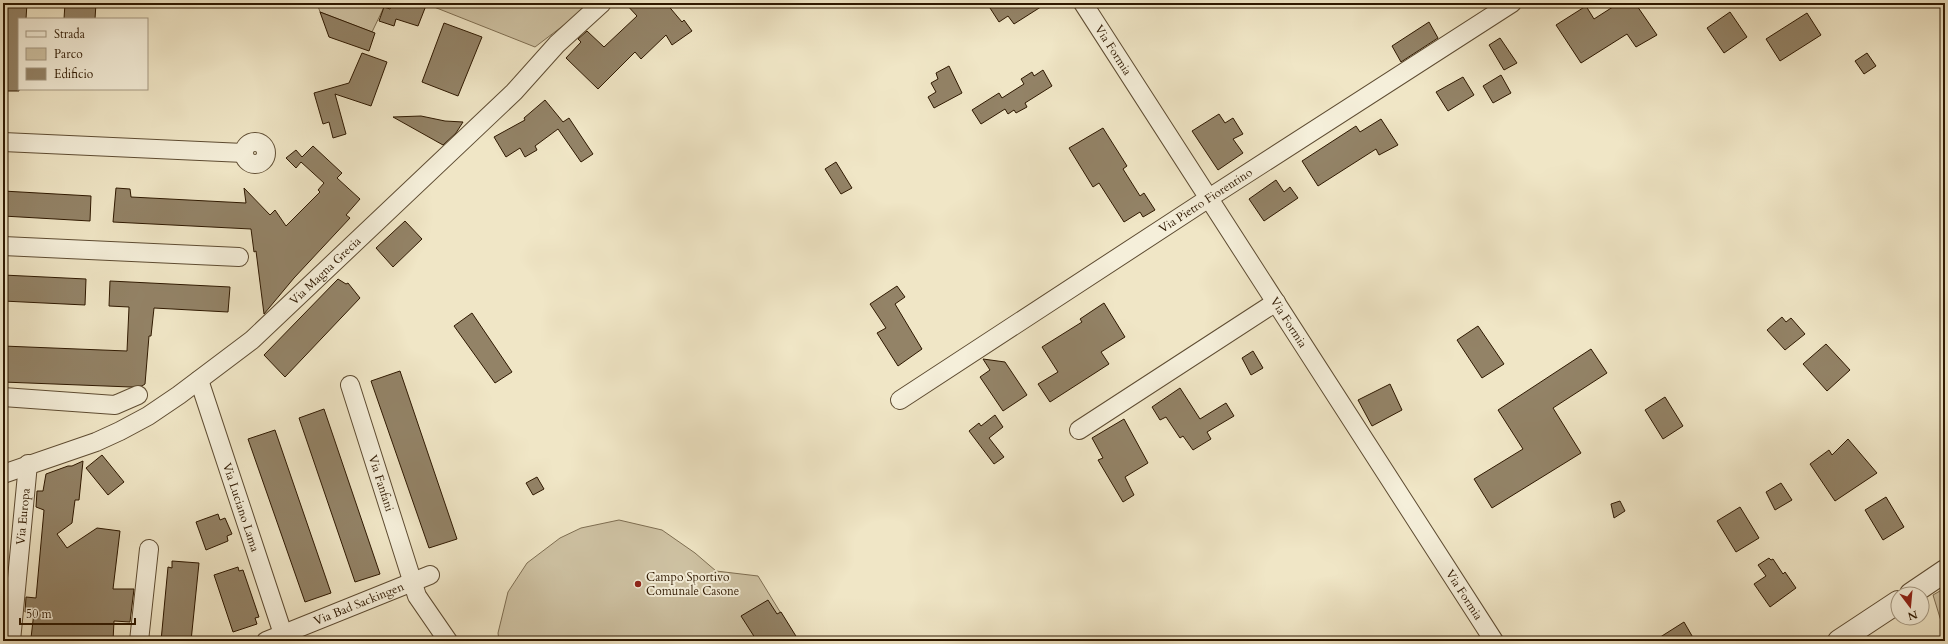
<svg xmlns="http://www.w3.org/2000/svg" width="1948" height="644" viewBox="0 0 1948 644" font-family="Cardo,serif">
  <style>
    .green { fill: #cfc3a4; stroke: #7e6e52 }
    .building { fill: #938367; stroke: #2e1800 }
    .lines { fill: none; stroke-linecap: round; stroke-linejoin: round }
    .minor-casing { stroke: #5e4c32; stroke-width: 20 }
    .tertiary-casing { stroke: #5e4c32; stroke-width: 24 }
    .minor { stroke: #f5efda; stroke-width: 18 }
    .tertiary { stroke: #f5efda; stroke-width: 22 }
    .poi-dot { fill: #8f2418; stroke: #f5efda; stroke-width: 1.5 }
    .labels { text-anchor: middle; stroke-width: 4; stroke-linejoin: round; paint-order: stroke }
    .street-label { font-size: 12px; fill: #2e1800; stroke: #f5efda }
    .poi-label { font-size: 12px; fill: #2e1800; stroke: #f5efda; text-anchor: start }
  </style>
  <rect width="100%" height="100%" fill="#f0e6c6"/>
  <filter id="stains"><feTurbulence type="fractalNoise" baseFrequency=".005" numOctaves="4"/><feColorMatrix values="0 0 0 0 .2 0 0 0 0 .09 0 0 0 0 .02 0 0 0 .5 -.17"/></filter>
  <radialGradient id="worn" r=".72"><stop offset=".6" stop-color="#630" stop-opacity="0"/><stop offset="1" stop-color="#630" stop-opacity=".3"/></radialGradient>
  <!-- green -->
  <g class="green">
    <path d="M317,3H402L401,6L384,7L372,32L320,12Z"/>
    <path d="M424,3H593L535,47Z"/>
    <path d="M619,520L662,530L695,553L716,571L758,576L798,641H499L498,633L508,592L527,563L560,538L581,528Z"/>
    <path d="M1945,588V634L1933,595Z"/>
  </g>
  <!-- building -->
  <g class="building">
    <path d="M3,3H27L26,19H19V91H3Z"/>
    <path d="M65,3H96L95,19H64Z"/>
    <path d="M393,3H427L418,26L396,19L394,26L379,21L384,7L390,9Z"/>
    <path d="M625,3H666L682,22L684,20L692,31L672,45L666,35L641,59L635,52L598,89L566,58L581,42L578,39L587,31L604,47L637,16Z"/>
    <path d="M999,3H1047L1014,24L1008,16L999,22L990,8Z"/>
    <path d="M1619,3H1635L1657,35L1636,47L1627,34L1581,63L1556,25L1586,6L1594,19Z"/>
    <path d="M320,12L375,33L369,51L329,37Z"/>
    <path d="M1730,12L1747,37L1724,53L1707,28Z"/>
    <path d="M1807,13L1821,35L1780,61L1766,39Z"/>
    <path d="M1429,22L1438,38L1401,62L1392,46Z"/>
    <path d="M444,23L482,37L458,96L422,82Z"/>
    <path d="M1500,38L1517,63L1504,70L1489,45Z"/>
    <path d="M362,53L387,62L371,106L335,94L346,134L333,138L329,122L323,124L314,93L349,83Z"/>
    <path d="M1867,53L1876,66L1864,74L1855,61Z"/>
    <path d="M949,66L962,93L934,108L928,97L936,92L931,83L938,79L936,73Z"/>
    <path d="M1043,70L1052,86L1025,103L1027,107L1016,113L1014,110L1008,114L1005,109L981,124L972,110L999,93L1002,98L1024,84L1021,79L1032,72L1034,76Z"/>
    <path d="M1501,75L1511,93L1493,103L1483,86Z"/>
    <path d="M1463,77L1474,95L1448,111L1436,92Z"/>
    <path d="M545,100L563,122L569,118L593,154L581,162L558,129L535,146L537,150L525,157L520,148L506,157L494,137L525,120L524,118Z"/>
    <path d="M1219,114L1225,123L1233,118L1243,134L1233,139L1243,153L1218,170L1192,131Z"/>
    <path d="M421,116L445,121L463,122L456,133L443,145L393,117Z"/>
    <path d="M1381,119L1398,145L1379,155L1376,149L1318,186L1302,161L1356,126L1360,132Z"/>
    <path d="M1103,128L1127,166L1123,169L1140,196L1144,193L1155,210L1143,217L1140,212L1124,222L1099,183L1093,187L1069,148Z"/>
    <path d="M313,146L342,173L337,178L360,199L346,215L350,218L294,278L264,314L256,251L254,252L251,229L113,222L116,188L130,189L131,197L246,203L244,188L270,215L275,210L286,226L320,192L318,190L324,183L301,162L296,168L286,158L296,150L302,157Z"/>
    <path d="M836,162L852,188L841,194L825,169Z"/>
    <path d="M1276,180L1284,192L1290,187L1298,198L1264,221L1249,199Z"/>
    <path d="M3,191L91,196L90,221L3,216Z"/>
    <path d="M405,221L422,239L393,267L376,248Z"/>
    <path d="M3,275L86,279L85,305L3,301Z"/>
    <path d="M338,279L346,284L348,283L360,298L285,377L264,355Z"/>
    <path d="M110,281L230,287L228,312L154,308L151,336H149L145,384L142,386L131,387L3,382V346L127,351L129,307L109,306Z"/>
    <path d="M897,286L905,297L895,304L922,349L898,366L877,333L886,328L870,304Z"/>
    <path d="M1104,303L1125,337L1101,352L1109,364L1050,402L1038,384L1058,372L1042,347L1082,322L1080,319Z"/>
    <path d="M472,313L512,372L495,383L454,326Z"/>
    <path d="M1782,317L1786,322L1791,318L1805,334L1785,350L1767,330Z"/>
    <path d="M1478,326L1504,364L1482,378L1457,340Z"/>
    <path d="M1826,344L1850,370L1827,391L1803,364Z"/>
    <path d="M1591,349L1607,373L1553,408L1581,453L1492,508L1474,479L1523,449L1498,410Z"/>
    <path d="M1253,351L1263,368L1251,375L1242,358Z"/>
    <path d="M983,359L1005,362L1027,395L1003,411L980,377L990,370Z"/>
    <path d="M400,371L457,539L429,548L371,381Z"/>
    <path d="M1390,384L1402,410L1372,426L1358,400Z"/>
    <path d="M1180,388L1200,419L1226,403L1234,416L1207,432L1211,439L1193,450L1183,436L1180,438L1166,417L1160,420L1152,407Z"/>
    <path d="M1665,397L1683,426L1663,439L1645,410Z"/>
    <path d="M324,409L380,574L355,582L299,418Z"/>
    <path d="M995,415L1003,427L989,438L1004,457L994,464L969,431L979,423L981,426Z"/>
    <path d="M1124,419L1148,463L1125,477L1134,495L1123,502L1098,460L1103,458L1092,438Z"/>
    <path d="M275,430L331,593L305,602L248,439Z"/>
    <path d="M1848,439L1877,473L1835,501L1810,464L1829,450L1832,455Z"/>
    <path d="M102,455L124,482L108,495L86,468Z"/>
    <path d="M83,461L79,500H75L72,523L57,534L67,548L97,528L120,531L113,589H134L130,622L114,621L113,641L61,637V641H56L31,638L34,612H25L26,597L36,598L44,510L36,507L37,491H43L46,474L68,466H72Z"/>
    <path d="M537,477L544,489L533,495L526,483Z"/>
    <path d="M1781,483L1792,500L1775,510L1766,492Z"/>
    <path d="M1886,497L1904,527L1883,540L1865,510Z"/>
    <path d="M1620,501L1625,511L1614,518L1611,504Z"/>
    <path d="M1740,507L1759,538L1736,552L1717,521Z"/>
    <path d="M218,514L220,520L225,518L232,534L227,536L228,541L206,550L196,522Z"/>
    <path d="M1769,558L1771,560L1773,559L1783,574L1785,572L1796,588L1770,607L1754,584L1766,576L1758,565Z"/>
    <path d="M172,561L199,563L191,641H161L168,567L172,568Z"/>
    <path d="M238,567L239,571L243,570L259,617L255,618L257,624L233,632L214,575Z"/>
    <path d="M768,600L777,614L781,612L799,641H757L741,616Z"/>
    <path d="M1684,622L1695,641H1654Z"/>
  </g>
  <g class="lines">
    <defs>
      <g id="minor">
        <path id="s1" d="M1083,3L1494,641"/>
        <circle cx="255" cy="153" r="11"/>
        <path d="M3,142L244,153"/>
        <path d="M3,246L239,257"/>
        <path id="s2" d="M199,380L283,634"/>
        <path id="s3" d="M350,385L417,596L448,641"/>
        <path d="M3,397L115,405L138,395"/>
        <path id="s4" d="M900,400L1209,198L1512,3"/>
        <path d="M1079,430L1276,302"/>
        <path id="s5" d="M3,474L96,442L120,431L148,416L179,395L252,340L514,92L557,44L602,3"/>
        <path id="s6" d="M11,641L28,464"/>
        <path d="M139,641L149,549"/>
        <path id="s7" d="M266,641L430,575"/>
      </g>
      <g id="tertiary">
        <path d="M1911,594L1945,571"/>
        <path d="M1839,641L1898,602"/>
      </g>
    </defs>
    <!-- minor casing -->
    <use href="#minor" class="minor-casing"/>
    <!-- tertiary casing -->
    <use href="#tertiary" class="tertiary-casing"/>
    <!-- minor -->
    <use href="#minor" class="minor"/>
    <!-- tertiary -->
    <use href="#tertiary" class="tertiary"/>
  </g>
  <!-- markers -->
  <circle class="poi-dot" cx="638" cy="584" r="4"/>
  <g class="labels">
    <!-- street labels -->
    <g class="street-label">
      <text dy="4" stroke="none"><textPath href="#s1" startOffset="56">Via Formia</textPath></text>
      <text dy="4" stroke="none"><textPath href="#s4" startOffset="365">Via Pietro Fiorentino</textPath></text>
      <text dy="4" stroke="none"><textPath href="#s5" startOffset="386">Via Magna Grecia</textPath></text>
      <text dy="4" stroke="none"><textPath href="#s1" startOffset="380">Via Formia</textPath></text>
      <text dy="4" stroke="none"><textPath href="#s3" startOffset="103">Via Fanfani</textPath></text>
      <text dy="4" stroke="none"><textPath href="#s2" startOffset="134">Via Luciano Lama</textPath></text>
      <text dy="4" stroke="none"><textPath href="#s6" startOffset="125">Via Europa</textPath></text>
      <text dy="4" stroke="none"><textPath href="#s1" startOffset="704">Via Formia</textPath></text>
      <text dy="4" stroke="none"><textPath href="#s7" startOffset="100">Via Bad Sackingen</textPath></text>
    </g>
    <!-- poi labels -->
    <g class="poi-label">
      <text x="646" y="581">Campo Sportivo<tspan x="646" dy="14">Comunale Casone</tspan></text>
    </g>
  </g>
  <!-- margin -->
  <rect width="1948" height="644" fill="none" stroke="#f0e6c6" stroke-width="16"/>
  <rect x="4" y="4" width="1940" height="636" fill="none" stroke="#2e1800" stroke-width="2"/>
  <rect x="8" y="8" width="1932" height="628" fill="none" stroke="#2e1800"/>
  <!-- legend -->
  <rect x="18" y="18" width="130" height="72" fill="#f5efda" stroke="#a59983"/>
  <rect x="26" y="31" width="20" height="6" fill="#f5efda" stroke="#a59983"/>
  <text x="54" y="38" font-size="12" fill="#2e1800">Strada</text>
  <rect x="26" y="48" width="20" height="12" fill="#cfc3a4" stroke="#a59983"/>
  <text x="54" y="58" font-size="12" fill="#2e1800">Parco</text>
  <rect x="26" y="68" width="20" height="12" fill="#938367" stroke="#a59983"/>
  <text x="54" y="78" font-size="12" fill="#2e1800">Edificio</text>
  <!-- north arrow -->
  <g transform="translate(1910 606) rotate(164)"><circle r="19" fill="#f5efda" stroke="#a59983"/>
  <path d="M0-3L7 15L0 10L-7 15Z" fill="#8f2418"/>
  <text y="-6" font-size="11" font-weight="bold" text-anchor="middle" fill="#2e1800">N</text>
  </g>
  <!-- scale -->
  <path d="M20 618v6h115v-6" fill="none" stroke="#2e1800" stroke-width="2"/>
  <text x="26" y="618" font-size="12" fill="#2e1800" stroke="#f5efda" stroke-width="3" paint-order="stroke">50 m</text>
  <rect width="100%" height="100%" filter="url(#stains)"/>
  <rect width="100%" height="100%" fill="url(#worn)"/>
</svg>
